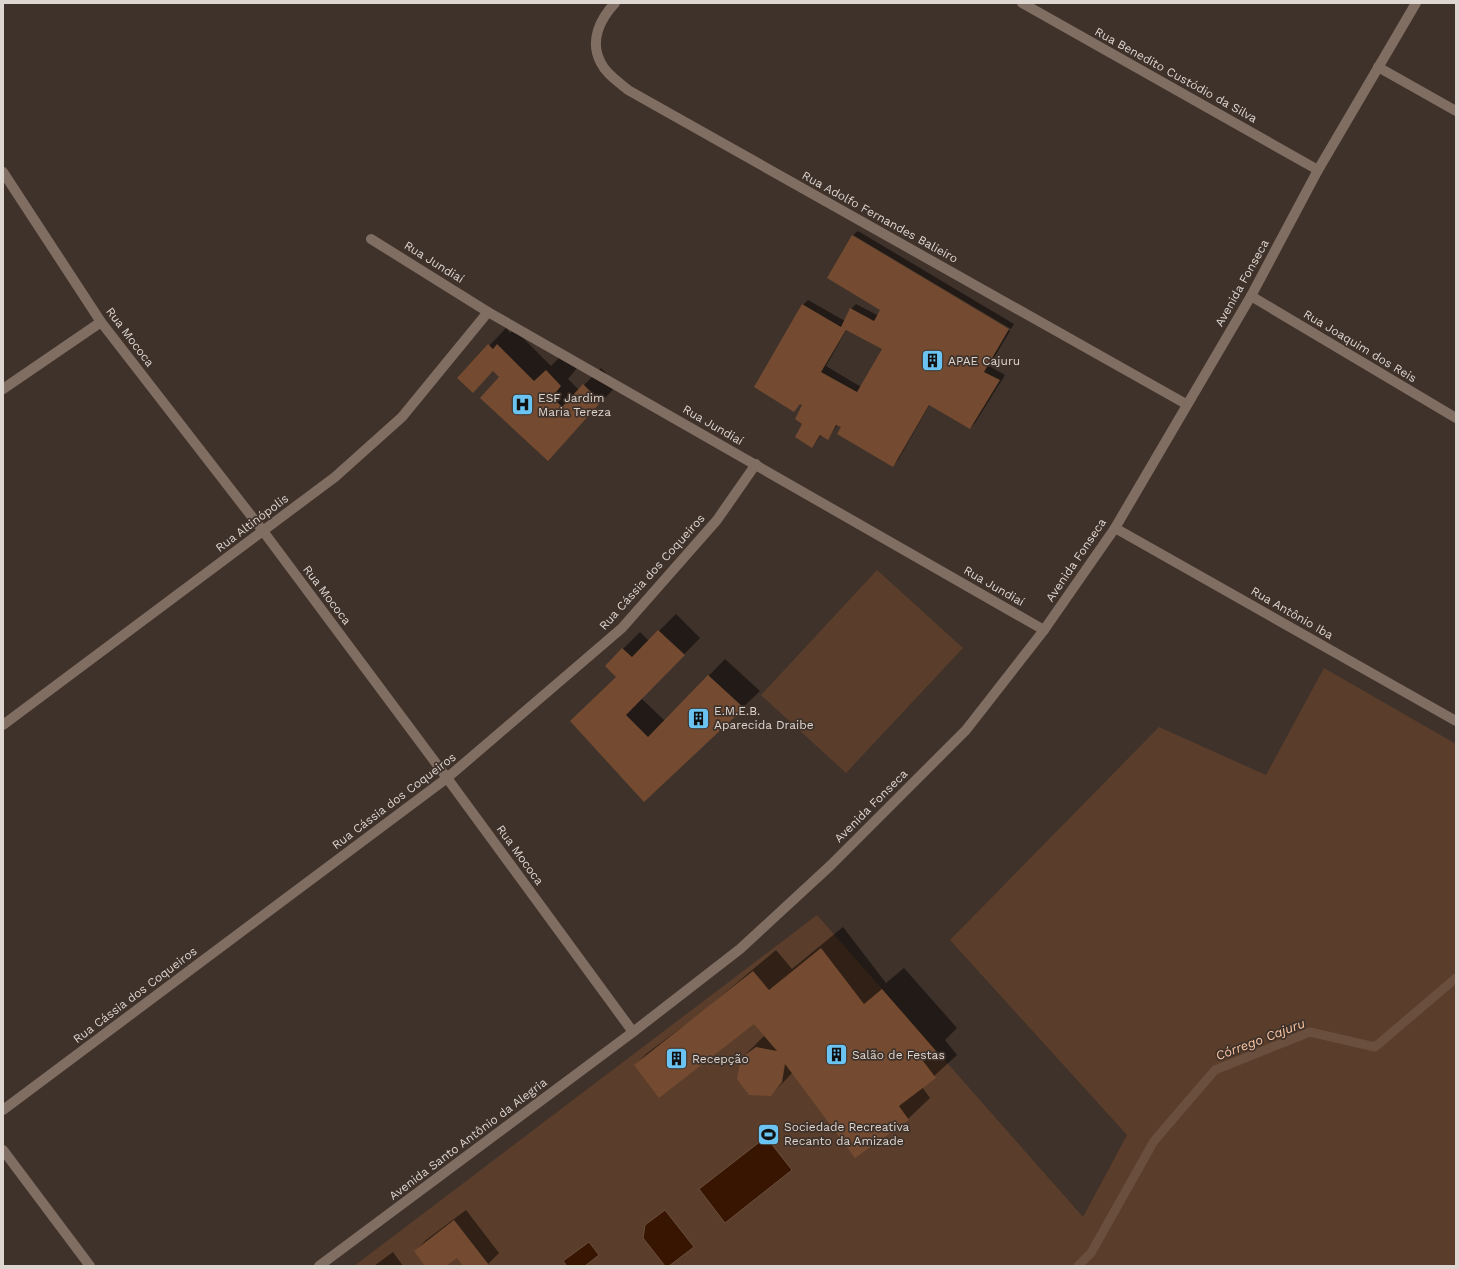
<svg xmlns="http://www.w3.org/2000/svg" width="1459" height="1269" viewBox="0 0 1459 1269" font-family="'Work Sans',sans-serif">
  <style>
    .green { fill: #5a3d2a }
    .water { fill: #381500; stroke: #6a4f3f }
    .shadow { fill: #0007; fill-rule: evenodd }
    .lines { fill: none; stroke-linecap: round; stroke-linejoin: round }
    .stream { stroke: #6a4f3f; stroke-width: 9 }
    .building { fill: #744b31; fill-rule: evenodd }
    .minor { stroke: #816e62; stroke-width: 10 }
    .labels { text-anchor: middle; stroke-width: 3.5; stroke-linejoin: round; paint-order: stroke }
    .street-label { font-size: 12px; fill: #ded6d1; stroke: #3f322a }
    .poi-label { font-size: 12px; fill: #ded6d1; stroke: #3f322a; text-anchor: start }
    .water-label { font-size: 13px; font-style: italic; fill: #fdc6a4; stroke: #3f322a }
  </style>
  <rect width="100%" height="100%" fill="#3f322a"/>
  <!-- green -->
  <g class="green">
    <path d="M877,570L963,648L846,773L761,695Z"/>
    <path d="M1324,668L1456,744V1266H354L817,915L1083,1217L1127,1135L950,940L1159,727L1266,775Z"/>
  </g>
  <!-- water -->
  <g class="water">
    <path d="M766,1137L792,1170L725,1223L699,1189Z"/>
    <path d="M665,1210L694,1247L669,1266H665L643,1238L645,1225Z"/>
    <path d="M589,1242L599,1255L585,1266H567L563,1261Z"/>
  </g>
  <!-- shadow -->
  <g class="shadow">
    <path d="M858,231L1014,324L1011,329L853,235Z"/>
    <path d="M852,237L1010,331L989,366L1005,375L975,423L970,428L930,404L898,460L893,465L838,424L828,438L822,434L812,447L804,424V405L801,403L794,410L803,305L808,300L845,321L851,309L856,304L879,316L882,310ZM847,329L884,349L861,387L826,366Z"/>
    <path d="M506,328L510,333L514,329L551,366L563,354L577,368L568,379L579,390L601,368L617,385L548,460L500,377L494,370L473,391L459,378Z"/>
    <path d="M676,614L700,638L641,698L665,721L725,659L760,691L644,801L617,677L606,666L640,632L649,641Z"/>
    <path d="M843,927L886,983L904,968L957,1028L945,1040L957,1055L922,1087L930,1098L908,1119L793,1072L771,1095L742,1058L765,1035L754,1022L635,1065L646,1054L706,1009L776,950L792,969Z"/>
    <path d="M466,1210L499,1253L486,1266H464L457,1256L444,1266H427L415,1251L426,1240Z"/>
    <path d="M393,1252L403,1266H374Z"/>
  </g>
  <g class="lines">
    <!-- stream -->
    <path class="stream" d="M1078,1266L1091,1253L1154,1141L1215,1070L1310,1032L1375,1047L1456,978"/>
  </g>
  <!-- building -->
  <g class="building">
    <path d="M852,235L1009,329L984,372L1000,380L970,429L929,405L893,467L837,434L841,427L836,425L828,440L820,435L812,448L795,437L802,424L795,419L802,405L800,404L794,412L754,387L802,304L841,327L850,308L874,321L880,310L827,278ZM846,330L882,349L857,392L821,372Z"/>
    <path d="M488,344L493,349L497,344L534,381L546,370L561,386L552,397L562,407L583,384L601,402L548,461L480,398L499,377L493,371L473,393L457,378Z"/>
    <path d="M658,630L685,655L626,715L648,737L708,675L744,708L644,802L570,721L616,677L605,666L622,648L632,657Z"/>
    <path d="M821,948L864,1004L882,989L936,1051L923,1061L936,1078L899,1106L909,1120L855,1158L785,1064L782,1082L771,1096L749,1095L737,1079L741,1058L756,1047L777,1051L754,1024L659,1098L634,1065L753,971L769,990Z"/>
    <path d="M454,1220L489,1265L488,1266H463L457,1258L446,1266H425L414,1251Z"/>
  </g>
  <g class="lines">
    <!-- minor -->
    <g class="minor">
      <path d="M615,3C600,19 589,41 601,63C606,74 619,82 628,90L1186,404"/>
      <path d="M1022,3L1318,170"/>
      <path d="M1378,67L1456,111"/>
      <path d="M3,172L101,322L263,531L447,778L633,1032"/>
      <path d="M371,239L488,312L1044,630"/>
      <path d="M1251,296L1456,418"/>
      <path d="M3,389L101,322"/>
      <path d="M1115,528L1456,721"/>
      <path d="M3,725L335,477L402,417L488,312"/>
      <path d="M3,1110L447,778L622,628L717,520L756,464"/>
      <path d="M3,1150L90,1266"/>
      <path d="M319,1266L633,1032L740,949L831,865L966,730L1044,630L1115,528L1251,296L1318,170L1416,3"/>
    </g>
  </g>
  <!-- icons -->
  <defs>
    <symbol id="building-square" viewBox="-11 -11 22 22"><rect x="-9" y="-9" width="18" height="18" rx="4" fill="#6ac3f1" stroke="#3f322a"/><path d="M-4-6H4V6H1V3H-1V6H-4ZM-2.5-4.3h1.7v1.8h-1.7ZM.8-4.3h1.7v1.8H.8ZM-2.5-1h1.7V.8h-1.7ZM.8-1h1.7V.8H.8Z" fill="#111"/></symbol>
    <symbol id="hospital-square" viewBox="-11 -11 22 22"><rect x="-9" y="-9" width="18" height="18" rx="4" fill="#6ac3f1" stroke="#3f322a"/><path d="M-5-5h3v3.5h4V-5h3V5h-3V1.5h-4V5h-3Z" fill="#111"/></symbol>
    <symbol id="stadium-square" viewBox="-11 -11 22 22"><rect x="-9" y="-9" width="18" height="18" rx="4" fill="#6ac3f1" stroke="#3f322a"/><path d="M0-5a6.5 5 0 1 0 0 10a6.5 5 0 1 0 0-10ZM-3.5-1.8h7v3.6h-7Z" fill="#111"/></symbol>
  </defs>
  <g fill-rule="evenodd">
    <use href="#building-square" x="920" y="348" width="25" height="25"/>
    <use href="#hospital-square" x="510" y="392" width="25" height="25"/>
    <use href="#building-square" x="686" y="706" width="25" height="25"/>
    <use href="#building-square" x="824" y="1042" width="25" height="25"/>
    <use href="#building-square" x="664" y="1046" width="25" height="25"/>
    <use href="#stadium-square" x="756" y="1122" width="25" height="25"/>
  </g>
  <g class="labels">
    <!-- street labels -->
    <g class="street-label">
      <text transform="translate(1176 75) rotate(29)" y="4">Rua Benedito Custódio da Silva</text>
      <text transform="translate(880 217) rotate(29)" y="4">Rua Adolfo Fernandes Balieiro</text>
      <text transform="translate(434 262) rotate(32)" y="4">Rua Jundiaí</text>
      <text transform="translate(1242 283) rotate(-61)" y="4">Avenida Fonseca</text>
      <text transform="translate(130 337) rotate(53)" y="4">Rua Mococa</text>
      <text transform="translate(1360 346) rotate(31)" y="4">Rua Joaquim dos Reis</text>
      <text transform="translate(713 425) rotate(30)" y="4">Rua Jundiaí</text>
      <text transform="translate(252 523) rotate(-37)" y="4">Rua Altinópolis</text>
      <text transform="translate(1076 560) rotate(-56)" y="4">Avenida Fonseca</text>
      <text transform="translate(652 572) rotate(-48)" y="4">Rua Cássia dos Coqueiros</text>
      <text transform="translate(994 586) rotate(30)" y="4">Rua Jundiaí</text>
      <text transform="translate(327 595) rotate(53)" y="4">Rua Mococa</text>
      <text transform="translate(1292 613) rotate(30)" y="4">Rua Antônio Iba</text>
      <text transform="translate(394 801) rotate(-37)" y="4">Rua Cássia dos Coqueiros</text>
      <text transform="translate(871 806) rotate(-45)" y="4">Avenida Fonseca</text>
      <text transform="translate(520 855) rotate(54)" y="4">Rua Mococa</text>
      <text transform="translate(135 995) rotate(-37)" y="4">Rua Cássia dos Coqueiros</text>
      <text transform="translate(468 1139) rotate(-37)" y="4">Avenida Santo Antônio da Alegria</text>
    </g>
    <!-- poi labels -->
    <g class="poi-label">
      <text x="948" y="365">APAE Cajuru</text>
      <text x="538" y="402">ESF Jardim<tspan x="538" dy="14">Maria Tereza</tspan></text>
      <text x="714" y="715">E.M.E.B.<tspan x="714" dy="14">Aparecida Draibe</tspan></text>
      <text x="852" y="1059">Salão de Festas</text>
      <text x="692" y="1063">Recepção</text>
      <text x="784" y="1131">Sociedade Recreativa<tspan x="784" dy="14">Recanto da Amizade</tspan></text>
    </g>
    <!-- water labels -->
    <g class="water-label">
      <text transform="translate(1260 1039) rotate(-21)" y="5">Córrego Cajuru</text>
    </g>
  </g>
  <!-- border -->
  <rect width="1459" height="1269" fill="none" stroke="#ded6d1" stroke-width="8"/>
</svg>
